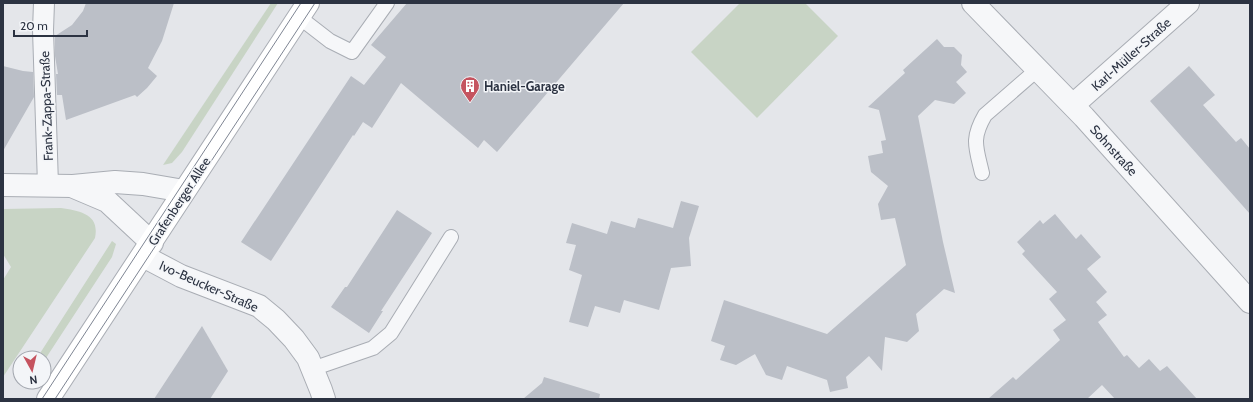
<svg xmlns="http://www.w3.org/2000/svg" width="1253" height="402" viewBox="0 0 1253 402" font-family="Cabin,sans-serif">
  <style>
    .green { fill: #c8d4c5 }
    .building { fill: #bbbfc7 }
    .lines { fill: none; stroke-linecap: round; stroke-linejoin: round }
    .service-casing { stroke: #a9adb4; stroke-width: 16 }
    .pedestrian-casing { stroke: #a9adb4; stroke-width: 22 }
    .minor-casing { stroke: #a9adb4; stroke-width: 24 }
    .secondary-casing { stroke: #a9adb4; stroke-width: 24 }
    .service { stroke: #f6f7f9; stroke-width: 14 }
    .pedestrian { stroke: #f6f7f9; stroke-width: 20 }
    .minor { stroke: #f6f7f9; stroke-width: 22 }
    .secondary { stroke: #fff; stroke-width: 22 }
    .tram { stroke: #7e8593; stroke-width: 1 }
    .labels { text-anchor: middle; stroke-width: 3; stroke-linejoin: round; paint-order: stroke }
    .street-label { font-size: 13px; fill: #2c3342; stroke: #f3f5f8 }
    .poi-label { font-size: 13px; font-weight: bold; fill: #2c3342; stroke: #f3f5f8; text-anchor: start }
  </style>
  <rect width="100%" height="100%" fill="#e4e6ea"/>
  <!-- green -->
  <g class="green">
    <path d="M271,3H278L182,152L172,163L163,165Z"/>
    <path d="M740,3H805L838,36L757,118L691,52Z"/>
    <path d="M61,208C80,211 100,214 95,238L3,377V280L11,267L3,254V209Z"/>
    <path d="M112,241L116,244L112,257L44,361V358H37Z"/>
  </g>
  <!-- building -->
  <g class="building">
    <path d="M86,3H174L162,41L148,68L157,76L147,88L137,97L135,95L66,120L62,95H57L56,74H58L55,56V36L72,25L83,11Z"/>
    <path d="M407,3H624L497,152L484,140L478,148L401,83L372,128L363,122L354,136L353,135L271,261L241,242L351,76L364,85L386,57L371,45Z"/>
    <path d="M937,39L944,47H954L962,55L961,65L967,72L956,82L966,93L954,104L935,100L918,116L943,242L955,293L944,289L916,314L919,331L907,342L885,337L882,371L869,356L846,377L848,388L830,392L827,380L787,366L782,380L766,375L755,354L736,365L720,360L725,346L711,341L724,300L827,334L906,265L895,218L881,220L878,204L888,186L871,172L868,156L883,153L881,141L886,140L879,110L868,107L905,73L903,70Z"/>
    <path d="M3,66L23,71L33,72L34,97L3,151Z"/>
    <path d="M1189,66L1215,95L1203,105L1236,142L1241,138L1250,149V214L1150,101Z"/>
    <path d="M681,201L699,206L689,238L691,266L671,268L659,310L624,300L620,313L595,306L588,327L569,322L582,275L569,270L576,245L566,243L572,223L607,234L611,221L635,228L638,218L673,228Z"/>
    <path d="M397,210L432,233L381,311H383L369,333L331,307L345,287H347Z"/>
    <path d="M1055,214L1076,239L1081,234L1101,257L1087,269L1107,292L1096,302L1107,315L1098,322L1124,357L1127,355L1139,368L1149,359L1160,371L1167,366L1197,399H1115L1102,385L1087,399H988L1013,377L1016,380L1060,340L1053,330L1066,320L1049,299L1057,292L1022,254L1025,251L1017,242L1040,220L1043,224Z"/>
    <path d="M202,326L228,371L210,399H154Z"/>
    <path d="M544,377L600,394L599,399H523L542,383Z"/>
  </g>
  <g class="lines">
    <defs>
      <g id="service">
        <path d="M299,17L330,41L352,52L387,3"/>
        <path d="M982,173C976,147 971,139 985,115L1038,69"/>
        <path d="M312,369L373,348L391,333L451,237"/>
      </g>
      <path id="pedestrian" d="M44,3L43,30L48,185"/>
      <g id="minor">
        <path d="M973,3L1084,117L1250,302"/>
        <path d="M1073,105L1188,3"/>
        <path d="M3,185L73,186L115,182L143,184L184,191"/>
        <path d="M74,187L107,201L152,243"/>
        <path d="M143,256L181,276L259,306L276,320L294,339L308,358L321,390L324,399"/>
      </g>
      <path id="secondary" d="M48,399C135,267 222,135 308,3"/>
    </defs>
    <!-- service casing -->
    <use href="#service" class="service-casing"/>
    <!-- pedestrian casing -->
    <use href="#pedestrian" class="pedestrian-casing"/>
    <!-- minor casing -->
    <use href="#minor" class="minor-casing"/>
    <!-- secondary casing -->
    <use href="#secondary" class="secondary-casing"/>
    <!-- service -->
    <use href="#service" class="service"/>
    <!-- pedestrian -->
    <use href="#pedestrian" class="pedestrian"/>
    <!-- minor -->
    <use href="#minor" class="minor"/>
    <!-- secondary -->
    <use href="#secondary" class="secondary"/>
    <!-- tram -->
    <g class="tram">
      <path d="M42,399L301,3"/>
      <path d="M55,399L315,3"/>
    </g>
  </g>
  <!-- icons -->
  <defs>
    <symbol id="building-pin" viewBox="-11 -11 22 30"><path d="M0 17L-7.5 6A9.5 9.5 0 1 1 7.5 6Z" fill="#c5535f" stroke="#f3f5f8"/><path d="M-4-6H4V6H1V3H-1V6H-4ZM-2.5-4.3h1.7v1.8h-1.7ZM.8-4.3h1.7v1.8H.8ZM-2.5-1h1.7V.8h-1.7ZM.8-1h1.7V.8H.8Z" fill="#fff"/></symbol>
  </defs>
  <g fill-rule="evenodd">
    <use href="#building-pin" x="459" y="75" width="22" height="30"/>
  </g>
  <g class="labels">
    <!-- street labels -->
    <g class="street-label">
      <text transform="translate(1131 54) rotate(-42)" y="5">Karl-Müller-Straße</text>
      <text transform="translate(46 106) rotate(-92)" y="5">Frank-Zappa-Straße</text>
      <text transform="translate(1114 150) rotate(48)" y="5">Sohnstraße</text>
      <text transform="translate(179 201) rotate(-57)" y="5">Grafenberger Allee</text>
      <text transform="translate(209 286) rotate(24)" y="5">Ivo-Beucker-Straße</text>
    </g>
    <!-- poi labels -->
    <g class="poi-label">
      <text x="484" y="91">Haniel-Garage</text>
    </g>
  </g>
  <!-- border -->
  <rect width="1253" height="402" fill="none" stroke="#2c3342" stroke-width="8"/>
  <!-- north arrow -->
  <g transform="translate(32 370) rotate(172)"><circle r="19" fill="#f3f5f8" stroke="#a3a7af"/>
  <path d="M0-3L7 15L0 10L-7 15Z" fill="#c5535f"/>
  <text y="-6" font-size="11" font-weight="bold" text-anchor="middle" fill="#2c3342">N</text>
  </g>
  <!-- scale -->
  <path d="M14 30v6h73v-6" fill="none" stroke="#2c3342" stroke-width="2"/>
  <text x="20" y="30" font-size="12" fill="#2c3342" stroke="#f3f5f8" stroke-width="3" paint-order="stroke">20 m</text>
</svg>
